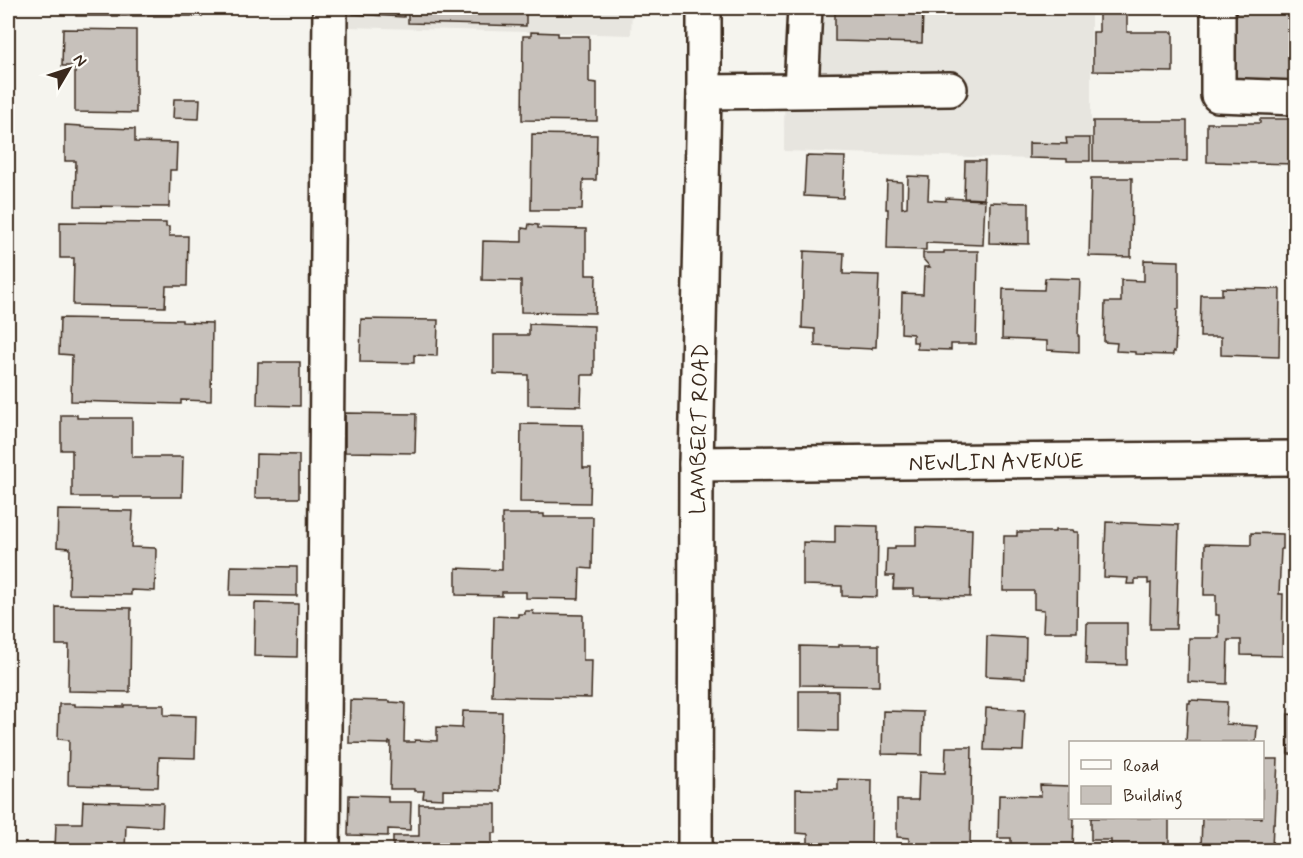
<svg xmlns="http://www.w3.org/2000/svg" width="1303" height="858" viewBox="0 0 1303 858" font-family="Mynerve,sans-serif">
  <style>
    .built { fill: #e7e5df }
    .building { fill: #c7c1bb; stroke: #3b2a1e; stroke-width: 1.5 }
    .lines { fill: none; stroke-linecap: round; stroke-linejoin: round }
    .minor-casing { stroke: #3b2a1e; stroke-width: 38 }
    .major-casing { stroke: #3b2a1e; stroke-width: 38 }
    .minor { stroke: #fdfcf7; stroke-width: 33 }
    .major { stroke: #fdfcf7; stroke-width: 33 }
    .labels { text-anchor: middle; stroke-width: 6; stroke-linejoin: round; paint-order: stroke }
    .street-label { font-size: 22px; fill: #3b2a1e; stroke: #fdfcf7 }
  </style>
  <rect width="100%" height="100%" fill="#f5f4ee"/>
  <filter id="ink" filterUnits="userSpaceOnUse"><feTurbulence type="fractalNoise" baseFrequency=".0167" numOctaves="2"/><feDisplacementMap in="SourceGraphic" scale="12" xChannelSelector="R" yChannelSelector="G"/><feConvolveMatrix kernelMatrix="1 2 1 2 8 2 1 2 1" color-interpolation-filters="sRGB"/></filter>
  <g filter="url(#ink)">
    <!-- built -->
    <g class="built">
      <path d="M349,8H632L631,35L348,27Z"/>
      <path d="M785,8H1091V161L784,151Z"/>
    </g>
    <!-- building -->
    <g class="building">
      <rect x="76" y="8" width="126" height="8"/>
      <path d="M353,8H404V17L353,14Z"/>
      <path d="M408,8H526V26L408,23Z"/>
      <path d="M835,8H923L922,43L835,41Z"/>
      <path d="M1010,8H1050L1049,14H1010Z"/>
      <path d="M1233,8H1293V22H1296V81H1232Z"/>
      <path d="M1099,13H1127V32H1173V72L1093,71V32H1099Z"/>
      <path d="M63,29L136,30V113L75,112V66H62Z"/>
      <path d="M531,32L558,33V36H589V82L597,83V121L522,120L523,36H531Z"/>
      <path d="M174,99H200L199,119L173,118Z"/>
      <path d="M1260,119H1290V124H1296V164L1207,162V123H1260Z"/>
      <rect x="1093" y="121" width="94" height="40"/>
      <path d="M65,125L81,126V127L135,129V142L177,143L176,170H170L169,207L75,206L76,161H65Z"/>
      <path d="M532,134L597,135L596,180H583L582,210H531Z"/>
      <path d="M1066,138H1090V161H1067V159L1029,158V143L1067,144Z"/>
      <path d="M806,156L845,157L843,198L804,196Z"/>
      <path d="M965,161H985L984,199L964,198Z"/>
      <path d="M1294,169H1296V248H1293Z"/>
      <path d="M908,176L929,177L928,200L946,201V198L985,200L983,245L926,243V250L887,249L888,209H886L887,181L902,182V208L907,207Z"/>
      <path d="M1091,178H1132L1131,257L1089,256Z"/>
      <path d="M990,202L1029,203V244L989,243Z"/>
      <path d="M60,222L166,223V227H169V236H188L187,286H166L165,307L73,305L74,258H60Z"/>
      <path d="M529,224L538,225V228L586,229V275H596L595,313L521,312V281L482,280L483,241L522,242V228L528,229Z"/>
      <path d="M804,251L844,253L843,274L879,275L876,347H872V349L815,346V329L802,328Z"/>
      <path d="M944,251H978L976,344H951V350L917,349V342H913V334L901,333L902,293L923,294L924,267H930L923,259V253H944Z"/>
      <path d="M1144,260L1179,261V309H1177L1175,352L1173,351V355L1135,354V352L1116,351L1117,343L1104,342L1105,302H1121V280L1144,281Z"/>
      <path d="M1045,278L1080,279L1078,336H1079V352L1047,350V341L1002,339L1003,289L1044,290Z"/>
      <path d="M1222,288L1280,289L1279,357L1221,355V337H1200L1201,295H1222Z"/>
      <path d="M60,318L182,320V322L212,323L211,401L181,400V404L71,401L72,355L59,354Z"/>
      <path d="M361,319L438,320L437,356L414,355V363L360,362Z"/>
      <path d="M529,324L594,326V375H582L581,406L528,405V375L494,374V335H529Z"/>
      <path d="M258,362H300V406L257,405Z"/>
      <path d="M345,413L416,414L415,453L345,452Z"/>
      <path d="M61,415H77V418H132V457H183L182,497H72V450H61Z"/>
      <path d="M521,424L583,425V468H591L590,503L520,502Z"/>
      <path d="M256,454L299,455V498H255Z"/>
      <path d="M58,510L133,511L131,547L155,548L156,550L155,591L131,590V595L69,594L70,548L57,547Z"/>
      <path d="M502,514H544V517H593L592,569L580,568L579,599L526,598V592H502V596L456,595V568L502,570Z"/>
      <path d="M1106,522L1179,525L1176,629H1150L1151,583L1148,584V579H1135V584H1127L1128,578L1104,577Z"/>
      <path d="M835,525L878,526L877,597L842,596V586L803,585V542L835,543Z"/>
      <path d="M916,527L972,529L970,597L914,596V589H893L894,576H886L887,549H895V546H916Z"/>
      <path d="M1055,530H1073L1074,532H1078L1077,632H1043L1044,610L1034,609V591H1003L1004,536H1017V532H1055Z"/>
      <path d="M1251,533L1283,534V549H1281L1279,594H1283L1282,656L1241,655V640H1228L1227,684L1188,682L1189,638H1219V615H1216V595H1204L1205,544L1251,545Z"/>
      <path d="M231,566L297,567V596L230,595Z"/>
      <path d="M255,603L298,604L297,657L254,656Z"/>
      <path d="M56,607L131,608L130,692L68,691L69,645H56Z"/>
      <path d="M525,611H533L534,614L583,615V660H592L591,698L492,696L494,616L518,617V614H525Z"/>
      <path d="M1087,623H1127V665L1086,664Z"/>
      <path d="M987,636L1026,638L1025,678L986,676Z"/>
      <path d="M839,645H879V686L800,685V646L839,647Z"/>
      <path d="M799,691H838V731L799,730Z"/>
      <path d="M350,700L390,701V702L405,703L404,742H415V740L437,741V727L462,728L463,711L502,712L500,791L443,790V799L423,798L424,791H415V789H390L391,742H389V744L349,743Z"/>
      <path d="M1190,700L1227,702L1226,724L1257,726L1256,742H1186L1188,703H1190Z"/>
      <path d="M59,704H75V706L124,707V705H164V715L196,716L195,758L159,757L158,787L68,785L69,740L58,739Z"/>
      <path d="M986,708L1025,710L1023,751L984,750Z"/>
      <path d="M883,711L923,712L922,755L882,754Z"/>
      <path d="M1288,714L1296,715V754H1288Z"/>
      <path d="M946,747H972L970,847H947V850H912V846L909,847V838L897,837V800H918L919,772L945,773Z"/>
      <path d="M1262,759H1278L1275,823H1273L1272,850H1214V848H1201L1202,818H1262Z"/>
      <path d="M838,779L872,780L871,850H808V834L796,833V789L838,790Z"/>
      <path d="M1040,785L1070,786V818H1074L1073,850H1033V847H1011V838H998L999,795L1041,796Z"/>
      <path d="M349,795L388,796V802H411L410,830L388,829V836L348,835Z"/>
      <path d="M83,801L163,803L162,827L126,825L125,850H55L56,823H82Z"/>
      <path d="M419,804H496V833H492V850H393V836H419Z"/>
      <path d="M1091,818H1169V850H1111V840H1091Z"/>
    </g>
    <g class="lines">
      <defs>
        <g id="minor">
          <path d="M1218,8V95L1296,98"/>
          <path d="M801,90L805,8"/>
          <path d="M704,92L950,89"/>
          <path d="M696,464L1296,458"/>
          <path d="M323,850L330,8"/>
        </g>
        <path id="major" d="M695,850L696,464L704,92V8"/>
      </defs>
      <!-- minor casing -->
      <use href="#minor" class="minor-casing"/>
      <!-- major casing -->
      <use href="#major" class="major-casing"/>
      <!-- minor -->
      <use href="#minor" class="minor"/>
      <!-- major -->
      <use href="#major" class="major"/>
    </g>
  </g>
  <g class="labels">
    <!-- street labels -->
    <g class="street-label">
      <text transform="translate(698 429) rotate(-89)" y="8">LAMBERT ROAD</text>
      <text transform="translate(996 461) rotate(-1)" y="8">NEWLIN AVENUE</text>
    </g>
  </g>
  <!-- margin -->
  <rect width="1303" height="858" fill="none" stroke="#fdfcf7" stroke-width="30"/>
  <rect x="15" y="15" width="1273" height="828" fill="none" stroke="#3b2a1e" stroke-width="2" filter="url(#ink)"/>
  <!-- legend -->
  <rect x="1069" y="741" width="195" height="78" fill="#fdfcf7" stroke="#afa8a0" stroke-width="1.5"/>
  <rect x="1081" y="760" width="30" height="9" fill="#fdfcf7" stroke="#afa8a0" stroke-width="1.5"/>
  <text x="1123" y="771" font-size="18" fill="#3b2a1e">Road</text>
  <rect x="1081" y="786" width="30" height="18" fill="#c7c1bb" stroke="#afa8a0" stroke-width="1.5"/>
  <text x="1123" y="801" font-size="18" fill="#3b2a1e">Building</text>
  <!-- north arrow -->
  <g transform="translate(69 69) rotate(51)" stroke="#fdfcf7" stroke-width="4.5" paint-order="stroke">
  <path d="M0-4.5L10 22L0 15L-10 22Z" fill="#3b2a1e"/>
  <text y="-9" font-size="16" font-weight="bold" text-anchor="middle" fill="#3b2a1e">N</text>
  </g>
</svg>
